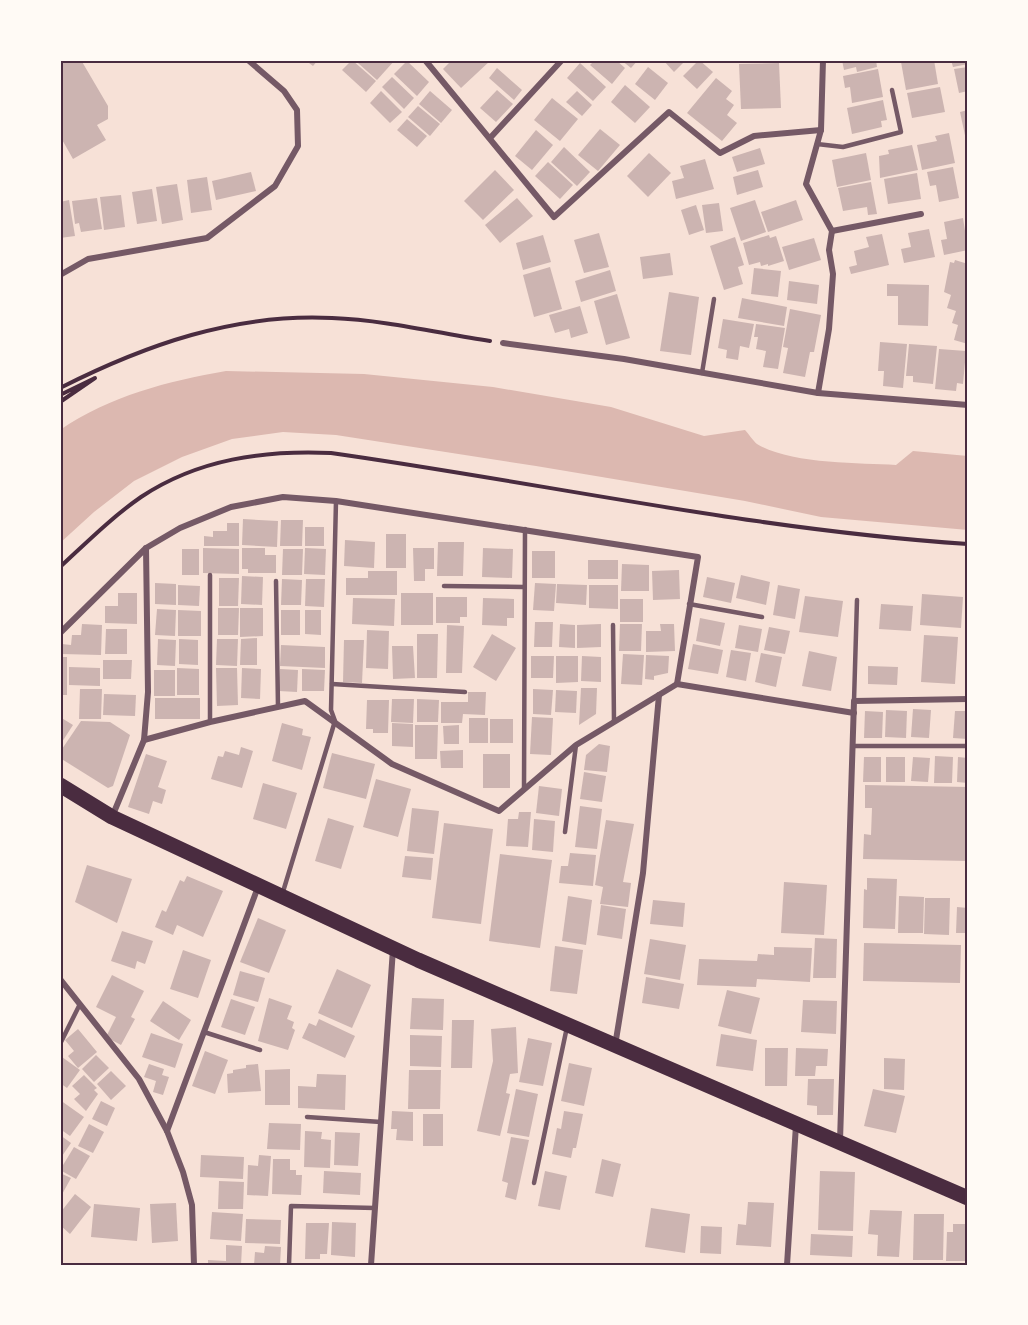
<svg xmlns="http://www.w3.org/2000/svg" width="1028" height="1325" viewBox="0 0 1028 1325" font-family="'Alegreya Sans',sans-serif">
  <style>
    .water { fill: #dcb8b0 }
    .building { fill: #ccb4b1 }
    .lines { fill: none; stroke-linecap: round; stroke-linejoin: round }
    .path { stroke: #4a2c40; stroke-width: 4 }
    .service { stroke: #755966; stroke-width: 4.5 }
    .minor { stroke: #755966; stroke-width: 6 }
    .primary { stroke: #4a2c40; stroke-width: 15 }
    .neatline { fill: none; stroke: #4a2c40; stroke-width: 2 }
  </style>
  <rect width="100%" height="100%" fill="#f7e1d7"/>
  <!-- water -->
  <path class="water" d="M226,371L364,374L493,387L611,407L704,436L745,430C749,434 753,441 757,444C789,464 859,463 896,465L913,451L968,456V530L821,517L745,501L536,466L336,435L283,432L232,439L182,457L134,481L94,512L60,543V430C110,396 168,381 226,371Z"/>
  <!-- building -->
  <g class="building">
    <path d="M60,60H81L108,106V119L97,125L106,140L73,159L60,136Z"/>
    <path d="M305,60H318L313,66Z"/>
    <path d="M352,60L376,81L366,92L342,70Z"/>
    <path d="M361,60H395L377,80L358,63Z"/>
    <path d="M452,60H491L461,88L443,69Z"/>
    <path d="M595,60H616L625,68L612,84L590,65Z"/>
    <path d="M621,60H638L631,68Z"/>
    <path d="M663,60H686L674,72Z"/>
    <path d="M699,60L713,72L697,89L683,76Z"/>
    <path d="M842,60H876L877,67L857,72L856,67L844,70Z"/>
    <path d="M915,60H934L938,84L906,90L901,62Z"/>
    <path d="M951,60H968V64L953,67Z"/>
    <path d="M407,61L429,82L417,96L394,74Z"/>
    <path d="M580,63L606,87L593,101L567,78Z"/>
    <path d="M779,63L781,108L741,109L739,64Z"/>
    <path d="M648,67L668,83L655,100L635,84Z"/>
    <path d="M968,67V91L959,93L954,69Z"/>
    <path d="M497,68L522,90L514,100L489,78Z"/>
    <path d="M878,69L883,97L852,103L850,87L845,88L843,76Z"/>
    <path d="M392,77L414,98L404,109L382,87Z"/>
    <path d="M716,78L732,91L726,99L734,105L727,115L737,123L722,141L687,113Z"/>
    <path d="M625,85L650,107L635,123L611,102Z"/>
    <path d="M940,87L945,112L912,118L907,93Z"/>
    <path d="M497,90L513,104L496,122L480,108Z"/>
    <path d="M381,91L402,112L390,123L370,103Z"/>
    <path d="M430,91L452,110L441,123L419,104Z"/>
    <path d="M577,91L592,105L582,116L566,102Z"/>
    <path d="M552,98L578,119L560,141L534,120Z"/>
    <path d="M883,100L887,120L881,121L882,127L852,134L847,108Z"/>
    <path d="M418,106L440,124L430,136L408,117Z"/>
    <path d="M968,110V140H966L960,112Z"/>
    <path d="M407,119L427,136L417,147L397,130Z"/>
    <path d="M600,129L620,145L598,171L578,155Z"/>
    <path d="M536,130L553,145L532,170L515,156Z"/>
    <path d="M949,133L955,163L922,170L917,145L937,141L935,136Z"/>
    <path d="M912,145L918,170L880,178L879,156L889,154L888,150Z"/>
    <path d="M564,147L590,172L577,186L551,162Z"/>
    <path d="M760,148L765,164L737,172L732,157Z"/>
    <path d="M649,153L671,173L648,197L627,176Z"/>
    <path d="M866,153L871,180L837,187L832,160Z"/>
    <path d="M705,159L714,189L676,199L672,181L684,178L680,166Z"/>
    <path d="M548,162L573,185L560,199L535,176Z"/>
    <path d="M953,167L959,198L939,202L936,185L930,186L927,172Z"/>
    <path d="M495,170L514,190L483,220L464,201Z"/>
    <path d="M758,170L763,187L737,195L733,177Z"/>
    <path d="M251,172L256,191L216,200L212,181Z"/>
    <path d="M917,173L921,199L888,204L884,179Z"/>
    <path d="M207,177L212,210L191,213L187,180Z"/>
    <path d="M871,182L877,214L868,215L867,207L843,211L838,188Z"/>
    <path d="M177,184L183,220L162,224L156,187Z"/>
    <path d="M152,189L157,221L137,224L132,192Z"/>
    <path d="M121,195L125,227L104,230L100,197Z"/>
    <path d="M97,198L102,229L81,232L79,223L75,224L72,201Z"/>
    <path d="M517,198L533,216L500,243L485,225Z"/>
    <path d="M69,200L75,236L60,238V202Z"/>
    <path d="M755,200L766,232L741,241L730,208Z"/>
    <path d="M796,200L803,220L768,232L761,212Z"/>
    <path d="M719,203L723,231L706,233L702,205Z"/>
    <path d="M696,205L704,230L689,235L681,210Z"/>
    <path d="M963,218L968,250L944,255L941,240L947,239L944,222Z"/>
    <path d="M929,229L935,257L904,263L901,249L911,247L908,233Z"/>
    <path d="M599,233L609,267L584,273L574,240Z"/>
    <path d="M882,234L889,265L851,274L849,267L857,265L854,251L869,247L866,237Z"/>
    <path d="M543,235L551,262L523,270L516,243Z"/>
    <path d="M769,235L770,238L776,236L784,261L768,266V264L761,266L760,262L749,265L743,243Z"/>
    <path d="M735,237L744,265L738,267L743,284L724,290L710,246Z"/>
    <path d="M814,238L821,260L789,270L782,247Z"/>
    <path d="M670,253L673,275L643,279L640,257Z"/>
    <path d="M955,260L968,264V344L954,340L958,325L952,323L956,311L947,308L951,295L944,292L950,262L954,263Z"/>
    <path d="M550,267L562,309L534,317L523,275Z"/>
    <path d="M754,268L781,271L778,297L751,294Z"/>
    <path d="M610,270L616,291L581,302L575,281Z"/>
    <path d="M789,281L819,285L817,304L787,300Z"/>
    <path d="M887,284L929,285L928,326L898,325V296H887Z"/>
    <path d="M669,292L699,297L691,355L660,351Z"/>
    <path d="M617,294L630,338L606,345L594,301Z"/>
    <path d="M742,298L787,307L784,326L738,318Z"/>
    <path d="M580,306L588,333L571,338L569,329L555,333L549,315Z"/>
    <path d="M790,309L821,315L814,352H810L805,377L783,373L788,348L783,347Z"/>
    <path d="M723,319L754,324L749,348L740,346L738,360L726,358L727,350L718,348Z"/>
    <path d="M756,324L785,328L778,369L763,367L766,351L756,349L758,337H754Z"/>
    <path d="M880,342L907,344L903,388L883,386L884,371H878Z"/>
    <path d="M909,344L937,346L933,384L913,382V376H906Z"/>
    <path d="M939,349L966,351L963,384L957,383L956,391L935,389Z"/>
    <path d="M243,519L278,521L277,547L242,545Z"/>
    <path d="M281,520H303L302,546H280Z"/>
    <path d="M227,523H239V546H204V536L213,537V531H227Z"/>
    <rect x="305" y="527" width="19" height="19"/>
    <rect x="386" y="534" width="20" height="34"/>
    <path d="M345,540L375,542L374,568L344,566Z"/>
    <path d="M438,542H464L463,576H437Z"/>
    <path d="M203,548L239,549V574L203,573Z"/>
    <path d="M242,548H265V555H276V573H248V569H242Z"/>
    <path d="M305,548L326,549L325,575L304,574Z"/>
    <path d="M413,548H434V569H425V581H414Z"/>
    <path d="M483,548L513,549L512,578L482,577Z"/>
    <rect x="182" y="549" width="17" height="26"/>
    <path d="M283,549H303L302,575H282Z"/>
    <rect x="532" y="551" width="23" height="27"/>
    <rect x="588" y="560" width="30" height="19"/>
    <path d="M622,564L649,565V591H621Z"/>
    <path d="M679,570L680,599L653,600L652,571Z"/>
    <path d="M368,571H397V595H346V578H368Z"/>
    <path d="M741,575L770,582L766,605L736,598Z"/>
    <path d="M242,576L263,577L262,605L241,604Z"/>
    <path d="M707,577L735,583L731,603L703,597Z"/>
    <path d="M219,578H239L238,606H219Z"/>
    <path d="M282,579L302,580L301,605H281Z"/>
    <path d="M306,579H325L324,607L305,606Z"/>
    <path d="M155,583L176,584V605L155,604Z"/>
    <path d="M535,583L556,584L554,611L533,610Z"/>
    <path d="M557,584L587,585L586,605L556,603Z"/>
    <path d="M178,585L200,586L199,606L178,605Z"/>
    <path d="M589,585H618V609L589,608Z"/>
    <path d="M778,585L800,589L795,619L773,615Z"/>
    <path d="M118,593H137V624L105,623V606H118Z"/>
    <rect x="401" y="593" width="32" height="32"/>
    <path d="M922,594L963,597L961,628L920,625Z"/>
    <path d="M805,596L843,601L838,637L799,632Z"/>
    <path d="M436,597H467V617H460V623H436Z"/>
    <path d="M353,598L395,599L394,626L352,624Z"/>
    <path d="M483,598L514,599V618H507V626L482,625Z"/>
    <rect x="620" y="599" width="23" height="23"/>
    <path d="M881,604L913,606L911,631L879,629Z"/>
    <path d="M218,608H239L238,635H218Z"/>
    <path d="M240,608H263V636L240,637Z"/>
    <path d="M157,609L176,610L175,636L155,635Z"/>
    <path d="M178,610L201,611V636H178Z"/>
    <rect x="281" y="610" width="19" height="25"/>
    <path d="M305,610H321V635L305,634Z"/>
    <path d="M700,618L725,623L720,646L696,641Z"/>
    <path d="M535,622H553L552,647H534Z"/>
    <path d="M82,624L102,625L101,655L62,654V644L71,645L72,635H81Z"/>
    <path d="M560,624L575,625V648L559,647Z"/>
    <path d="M601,624V647L577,648V625Z"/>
    <path d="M620,624H642L641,651H619Z"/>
    <path d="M660,624H674L675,651L646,652V631H661Z"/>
    <path d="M447,625L464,626L462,673H446Z"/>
    <path d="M739,625L762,629L758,652L735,648Z"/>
    <path d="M769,627L790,631L785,654L764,650Z"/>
    <path d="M106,629H127V654H105Z"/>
    <path d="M367,630L389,631L388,669L366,668Z"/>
    <path d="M417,634H438L437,678H417Z"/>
    <path d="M492,634L516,648L496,681L473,667Z"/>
    <path d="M924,635L958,637L955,684L921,682Z"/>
    <path d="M257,638V665H240L241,639Z"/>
    <path d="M158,639L176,640L175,666L157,665Z"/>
    <path d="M179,639L198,640V665L179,664Z"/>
    <path d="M217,639H238L237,666L216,665Z"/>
    <path d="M344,640H364L362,683L343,682Z"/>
    <path d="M693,644L723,650L718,674L688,669Z"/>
    <path d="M281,645L325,647V668L280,666Z"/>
    <path d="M392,646H413L415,678L393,679Z"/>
    <path d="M731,650L751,653L746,681L726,677Z"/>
    <path d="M809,651L837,657L831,691L802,686Z"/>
    <path d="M761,653L782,657L776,687L755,682Z"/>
    <path d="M623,654L644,655L642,685L621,684Z"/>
    <path d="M646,655L669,656L668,673L654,676V680L645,679Z"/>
    <path d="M531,656H554L553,678H531Z"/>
    <path d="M556,656H578V682L556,683Z"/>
    <path d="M582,656L601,657V682L581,681Z"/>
    <rect x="60" y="657" width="7" height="38"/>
    <path d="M103,660H132L131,679H103Z"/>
    <path d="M868,666L898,667L897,685L868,684Z"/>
    <path d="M69,667L100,668V686L69,685Z"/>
    <path d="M177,668L199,669V695H177Z"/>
    <path d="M216,668H237L238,705L217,706Z"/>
    <path d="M242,668L261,669L260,699L241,698Z"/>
    <path d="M280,669L298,670L297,692L279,691Z"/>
    <path d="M302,669L325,670L324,691H302Z"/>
    <rect x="154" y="670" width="21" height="26"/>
    <path d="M581,688H597L596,714L579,725Z"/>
    <path d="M80,689H102L101,719H79Z"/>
    <path d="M533,689L553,690L551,715L533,714Z"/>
    <path d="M556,690L577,691L576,713L555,712Z"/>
    <path d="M468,692H486L485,715L463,714L462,723H441V702H468Z"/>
    <path d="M104,694L136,695L135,716L103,715Z"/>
    <rect x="155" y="698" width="45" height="21"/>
    <path d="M392,699H414L413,723L391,722Z"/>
    <path d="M417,699L439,700L438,722H417Z"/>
    <path d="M367,700H389L388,733H373V729H366Z"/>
    <path d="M913,709L931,710L929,738L911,737Z"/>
    <path d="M886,710L907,711L906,738L885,737Z"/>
    <path d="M865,711L883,712L882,738H864Z"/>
    <path d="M955,711H968V739L953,738Z"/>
    <path d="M60,717L73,725L60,745Z"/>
    <path d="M532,717L553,718L551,755L530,754Z"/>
    <rect x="469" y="718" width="19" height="25"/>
    <rect x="490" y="719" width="23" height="24"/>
    <path d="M81,721L110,722L130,735L113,786L108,788L60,758V752Z"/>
    <path d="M282,723L303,729L302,735L311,737L302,770L272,761Z"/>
    <path d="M392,723L413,724V747L392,746Z"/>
    <path d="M415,725H438L437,759H415Z"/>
    <path d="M459,725V744H444L443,726Z"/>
    <path d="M599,744L610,746L607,772L584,770L586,755Z"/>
    <path d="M241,747L253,751L242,788L211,779L218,756L223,757L225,751L239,755Z"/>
    <path d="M463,750V768H441L440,751Z"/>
    <path d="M332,753L375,764L366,799L323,788Z"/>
    <path d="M146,754L167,761L158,787L166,790L162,804L153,801L149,814L128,807Z"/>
    <rect x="483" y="754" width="27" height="34"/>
    <path d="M935,756L953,757L952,783H934Z"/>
    <path d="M864,757H881V782H863Z"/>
    <rect x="886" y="757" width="19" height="25"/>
    <path d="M913,757L930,758L928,782L911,781Z"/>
    <path d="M958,757L968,758V783L957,782Z"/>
    <path d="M584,772L606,776L602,802L580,799Z"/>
    <path d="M376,779L411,789L398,837L363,827Z"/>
    <path d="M263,783L297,793L286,829L253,819Z"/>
    <path d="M865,785L968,787V861L863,859L864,834L871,835L872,808H865Z"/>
    <path d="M539,786L562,789L559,816L536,813Z"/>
    <path d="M580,806L602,809L597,849L575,847Z"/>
    <path d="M412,808L439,811L434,854L407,851Z"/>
    <path d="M519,812H531L528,847L506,846L508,819H518Z"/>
    <path d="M328,818L354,826L341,869L315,861Z"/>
    <path d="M534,819L555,821L553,852L532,850Z"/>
    <path d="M606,820L634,824L623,882L631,883L628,907L600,904L603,887L595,885Z"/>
    <path d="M444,823L493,829L481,924L432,918Z"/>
    <path d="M570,853L596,855L593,886L559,883L561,866H568Z"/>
    <path d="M500,854L552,860L540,948L489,941Z"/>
    <path d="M405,856L433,858L431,880L402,877Z"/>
    <path d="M87,865L132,879L117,923L75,902Z"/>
    <path d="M187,876L223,891L203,937L177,925L173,935L155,927L162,910L166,912L180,880L184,882Z"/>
    <path d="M867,878L897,879L895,929L863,928L864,889L867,890Z"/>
    <path d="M784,882L827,885L824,935L781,933Z"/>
    <path d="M568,896L592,900L586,945L562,941Z"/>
    <path d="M899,896L924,897L923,933H898Z"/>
    <path d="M925,898H950L949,935L924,934Z"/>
    <path d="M653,900L685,903L683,927L650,924Z"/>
    <path d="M601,905L626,909L622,939L597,935Z"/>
    <path d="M957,907L968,908V933H956Z"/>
    <path d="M258,918L286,930L269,973L240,962Z"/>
    <path d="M122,931L153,941L145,964L137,961L135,969L111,961Z"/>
    <path d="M815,938L837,939L836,978H813Z"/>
    <path d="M650,939L686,945L680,980L644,974Z"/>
    <path d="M864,943L961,945L960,983L863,981Z"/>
    <path d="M555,946L583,950L577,994L550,991Z"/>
    <path d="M774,947L812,948L810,982L757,979L756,987L697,985L699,959L757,961L758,954L774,955Z"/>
    <path d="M183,950L211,960L198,998L170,989Z"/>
    <path d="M337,969L371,985L352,1028L318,1013Z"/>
    <path d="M240,971L265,978L258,1002L233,995Z"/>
    <path d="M112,975L144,991L131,1017L135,1019L121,1045L106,1037L116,1017L96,1007Z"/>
    <path d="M646,977L684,984L679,1009L642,1003Z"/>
    <path d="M727,990L760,998L751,1034L718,1026Z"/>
    <path d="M269,998L292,1006L287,1019L294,1022L292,1028L295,1030L288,1050L258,1041Z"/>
    <path d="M412,998L444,999L443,1030L410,1029Z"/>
    <path d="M231,999L255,1007L245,1035L221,1027Z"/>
    <path d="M803,1000L837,1001L836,1034L801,1032Z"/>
    <path d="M163,1001L191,1020L179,1040L150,1021Z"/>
    <path d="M319,1019L355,1036L345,1058L302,1038L309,1023L316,1026Z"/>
    <path d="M452,1020H474L472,1068H451Z"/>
    <path d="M516,1027L518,1073L510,1074L506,1093L510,1094L500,1136L477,1131L493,1061L491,1029Z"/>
    <path d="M78,1029L97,1052L78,1068L68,1056L74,1051L65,1040Z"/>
    <path d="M151,1033L183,1044L175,1068L142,1057Z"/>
    <path d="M721,1034L757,1040L753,1071L716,1066Z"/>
    <path d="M410,1035L442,1036L441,1067L410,1066Z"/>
    <path d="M528,1038L552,1043L543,1086L519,1082Z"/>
    <path d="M765,1048H788L787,1086H765Z"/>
    <path d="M796,1048L828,1049L827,1066H816L815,1076H795Z"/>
    <path d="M205,1051L228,1060L215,1094L192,1086Z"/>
    <path d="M96,1055L109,1068L94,1082L82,1069Z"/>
    <path d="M62,1057L80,1070L67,1088L60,1083Z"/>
    <path d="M884,1058L905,1059L904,1090L884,1089Z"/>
    <path d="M569,1063L592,1068L584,1106L561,1101Z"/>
    <path d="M149,1064L164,1069L162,1075L169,1077L163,1095L153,1092L156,1081L144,1077Z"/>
    <path d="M258,1064L261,1091L228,1093L227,1074L233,1073V1070L246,1068V1065Z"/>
    <path d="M290,1069V1105H265V1070Z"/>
    <path d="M409,1070H441L440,1109H408Z"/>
    <path d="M111,1071L126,1086L111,1100L97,1084Z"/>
    <path d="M317,1074L346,1075L345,1110L298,1108V1086L316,1087Z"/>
    <path d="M84,1075L97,1088L94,1090L98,1094L86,1111L74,1099L80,1094L72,1086Z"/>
    <path d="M808,1079H834L833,1115H817V1106L807,1105Z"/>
    <path d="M516,1089L538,1094L529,1137L507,1133Z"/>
    <path d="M873,1089L905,1096L896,1133L864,1126Z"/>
    <path d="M60,1100L84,1117L70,1136L60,1129Z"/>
    <path d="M101,1101L115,1108L107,1126L92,1119Z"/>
    <path d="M392,1111L413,1112V1141L396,1140L397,1129H391Z"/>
    <path d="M564,1111L583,1114L576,1148H573L571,1158L552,1154L557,1128L561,1129Z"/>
    <rect x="423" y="1114" width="20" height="32"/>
    <path d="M269,1123L301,1124L300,1150L267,1149Z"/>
    <path d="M89,1124L104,1132L93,1153L78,1146Z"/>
    <path d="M305,1131L322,1132L321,1139L331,1140L330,1168L304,1167Z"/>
    <path d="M335,1132L360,1133L358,1166L334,1165Z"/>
    <path d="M60,1135L71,1143L60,1159Z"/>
    <path d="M511,1137L529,1140L516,1200L505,1197L508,1183L502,1181Z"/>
    <path d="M74,1147L90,1156L76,1179L60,1170Z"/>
    <path d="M201,1155L244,1157L243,1179L200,1177Z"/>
    <path d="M259,1155L271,1156L268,1196L247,1195L248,1165L258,1166Z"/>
    <path d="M273,1159H290V1170H296V1175H302L301,1195L272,1194Z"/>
    <path d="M602,1159L621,1164L613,1197L595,1193Z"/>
    <path d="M324,1171L361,1173L360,1195L323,1193Z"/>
    <path d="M545,1171L567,1176L560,1210L538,1206Z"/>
    <path d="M820,1171L855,1172L853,1231L818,1230Z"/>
    <path d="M60,1173L71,1178L60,1198Z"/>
    <path d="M219,1181L244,1182L243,1209H218Z"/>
    <path d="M75,1194L91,1207L70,1234L60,1225V1213Z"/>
    <path d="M748,1202L774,1203L771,1247L736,1245L738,1224L746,1225Z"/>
    <path d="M176,1203L178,1241L152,1243L150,1204Z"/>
    <path d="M94,1204L140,1208L137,1241L91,1237Z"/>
    <path d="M651,1208L690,1214L685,1253L645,1247Z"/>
    <path d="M870,1210L902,1211L899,1257L877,1256L878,1235L868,1234Z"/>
    <path d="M212,1212L243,1214L241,1241L210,1239Z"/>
    <path d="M914,1214H944L943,1260H913Z"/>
    <path d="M246,1219L281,1220L280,1244L245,1243Z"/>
    <path d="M332,1222L356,1223L355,1257L331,1255Z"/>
    <path d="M306,1223H329L327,1254H320V1259H305Z"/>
    <path d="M953,1224H968V1261H946L947,1232H953Z"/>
    <path d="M701,1226L722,1227L721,1254L700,1253Z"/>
    <path d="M811,1234L853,1236L852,1257L810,1255Z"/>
    <path d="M226,1245L242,1246L241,1265H208V1260L226,1261Z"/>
    <path d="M265,1246L281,1247L280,1265H254L255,1252L264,1253Z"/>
  </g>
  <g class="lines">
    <!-- path -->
    <g class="path">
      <path d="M60,388C145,345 235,313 332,318C385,320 438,333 490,341"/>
      <path d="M60,395L95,378L60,402"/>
      <path d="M60,567C86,543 112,517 141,497C198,459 264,450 331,453C543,483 754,530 968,544"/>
    </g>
    <!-- service -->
    <g class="service">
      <path d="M817,144L843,147L901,132L892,90"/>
      <path d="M702,373L714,299"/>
      <path d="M276,581L278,707"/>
      <path d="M444,586L524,587"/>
      <path d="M689,604L762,617"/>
      <path d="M613,625L614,722"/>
      <path d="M332,684L465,692"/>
      <path d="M854,701L857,600"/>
      <path d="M210,722V575"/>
      <path d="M853,746H968"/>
      <path d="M524,790L525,529"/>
      <path d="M565,832L576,745"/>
      <path d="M282,895L335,721L331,710L336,501"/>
      <path d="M204,1032L260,1050"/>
      <path d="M60,1044L79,1006"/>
      <path d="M307,1117L381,1122"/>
      <path d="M534,1183L567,1027"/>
      <path d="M289,1265L291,1206L375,1208"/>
    </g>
    <!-- minor -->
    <g class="minor">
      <path d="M425,60L554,217L669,112L720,153L754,136L821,130"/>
      <path d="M491,137L562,60"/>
      <path d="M832,231L921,214"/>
      <path d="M60,275L88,259L207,238L275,186L298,146L297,110L284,91L248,60"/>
      <path d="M503,343L624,359L818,393L968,405"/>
      <path d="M818,393L829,329L833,274L829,250L832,231L806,184L821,130L823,60"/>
      <path d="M60,633L146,548L180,528L231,507L283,497L336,501L698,557L677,684"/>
      <path d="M144,740L210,722L305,701L392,764L499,811L576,745L677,684L854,713"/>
      <path d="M112,817L144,740L148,692L146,548"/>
      <path d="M60,979L139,1079L167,1131L183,1172L192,1205L194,1265"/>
      <path d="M615,1046L643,873L659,695"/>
      <path d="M167,1131L258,887"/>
      <path d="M840,1141L854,701L968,699"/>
      <path d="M371,1265L393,949"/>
      <path d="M787,1265L796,1125"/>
    </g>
    <!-- primary -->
    <path class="primary" d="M60,785L112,817L418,960L968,1198"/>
  </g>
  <!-- border -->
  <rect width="1028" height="1325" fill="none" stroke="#fffaf5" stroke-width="123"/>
  <rect x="62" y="62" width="904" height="1202" class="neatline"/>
</svg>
